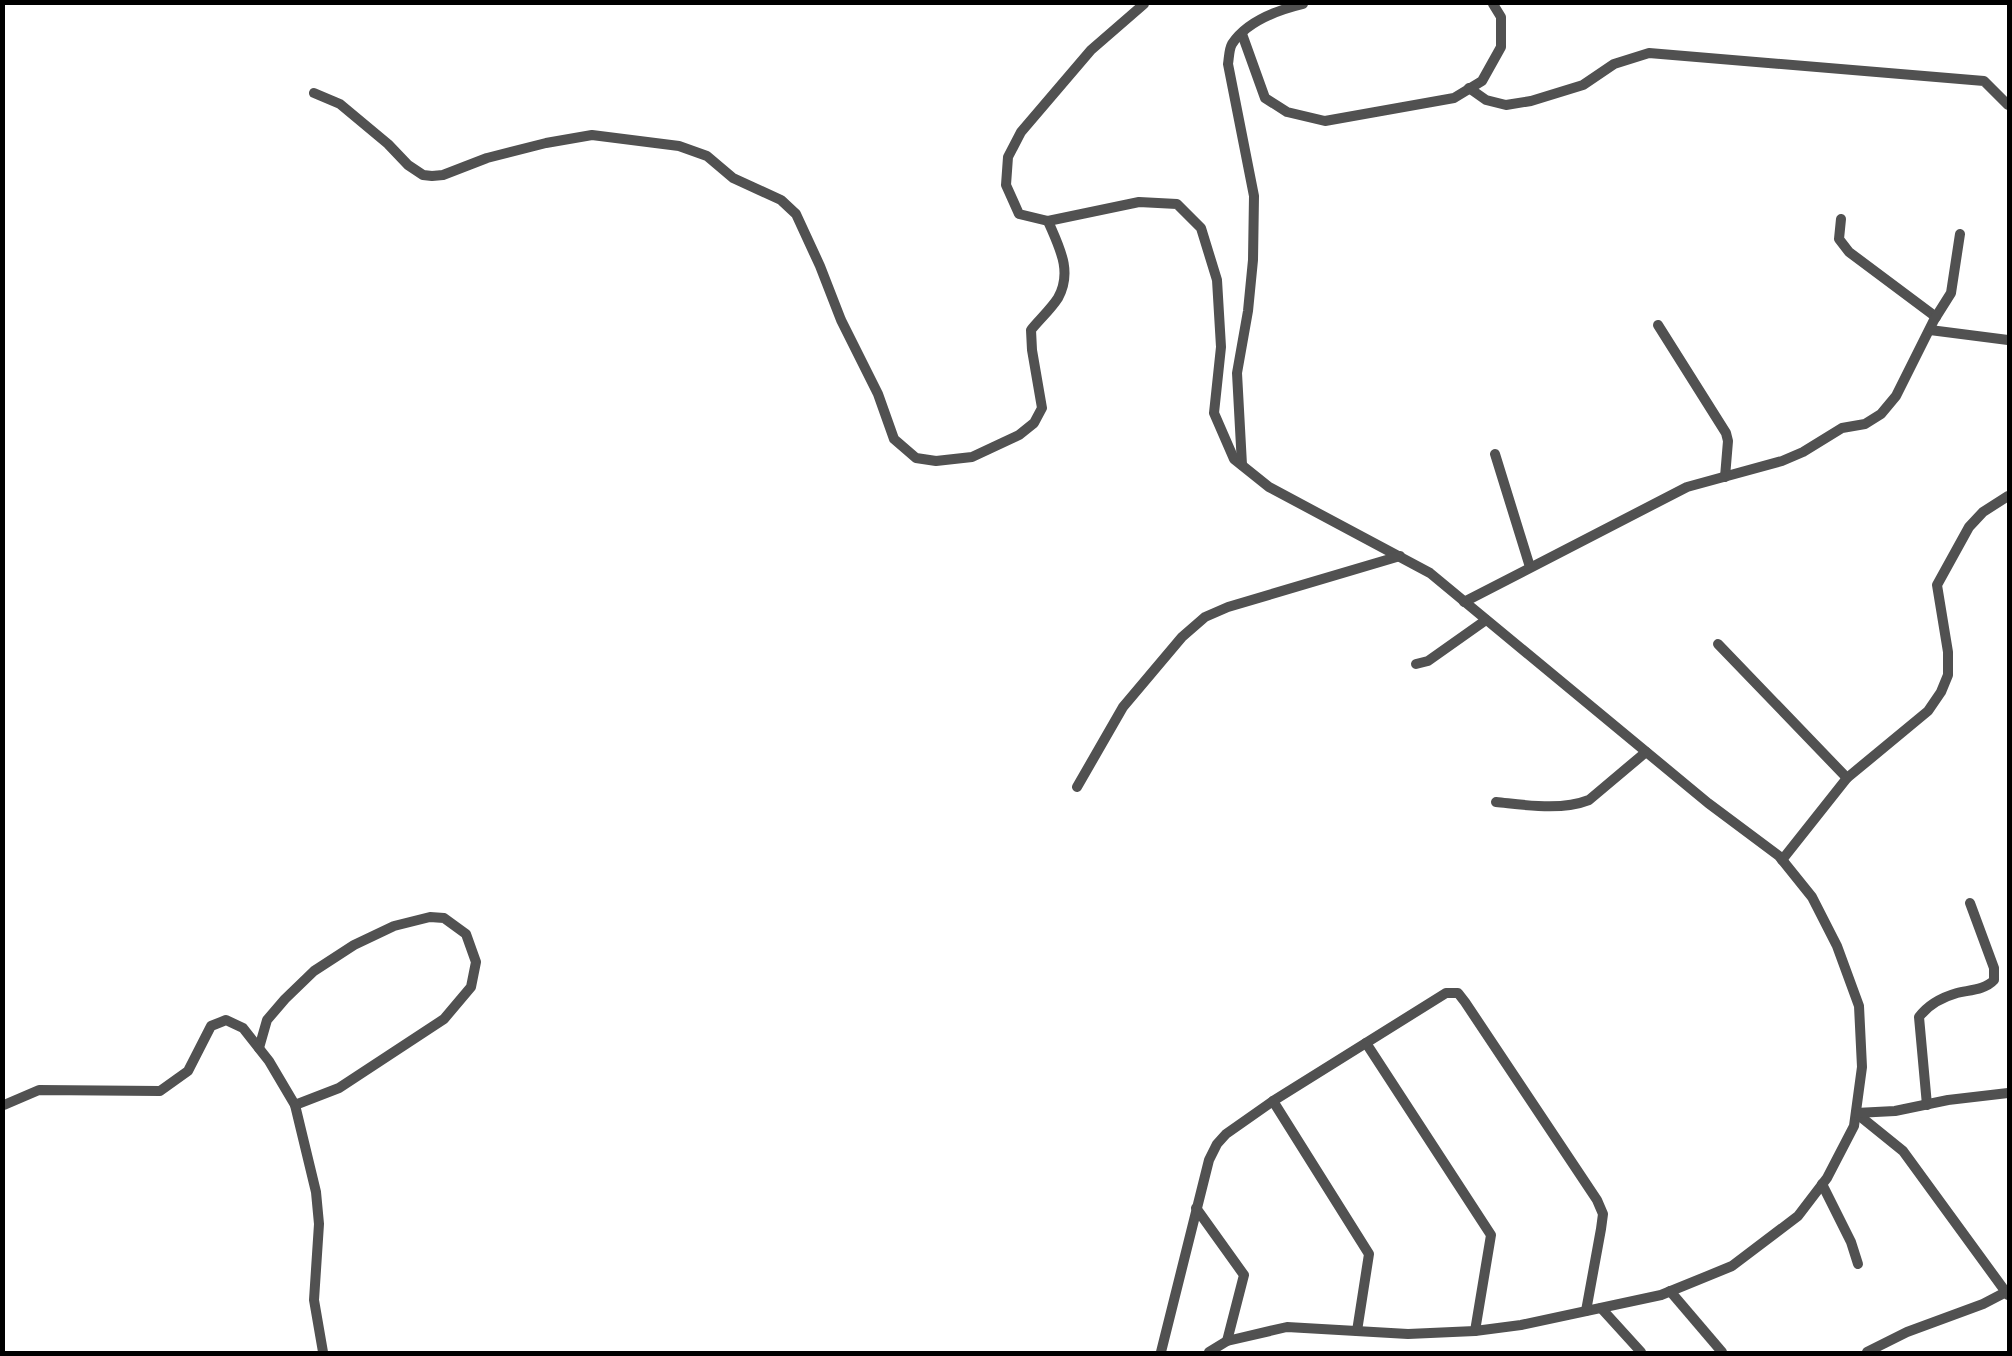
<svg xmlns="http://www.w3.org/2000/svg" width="2012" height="1356" viewBox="0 0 2012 1356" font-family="Mulish,sans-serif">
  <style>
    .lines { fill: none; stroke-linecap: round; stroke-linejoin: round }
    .minor { stroke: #515151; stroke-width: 10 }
  </style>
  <rect width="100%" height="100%" fill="#fff"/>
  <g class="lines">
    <!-- minor -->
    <g class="minor">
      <path d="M1144,4L1091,50L1021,132L1008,157L1006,185L1019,214L1048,221L1139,202L1177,204L1201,228L1217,280L1221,347L1214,413L1234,459L1269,487L1430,573L1708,803L1779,856L1812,897L1837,946L1859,1006L1862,1067L1854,1126L1827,1178L1798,1216L1732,1266L1661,1295L1521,1325L1475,1331L1408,1334L1287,1327L1227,1341L1209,1352"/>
      <path d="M1242,34L1265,98L1287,112L1325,121L1454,98L1482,81L1501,47V17L1493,4"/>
      <path d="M1469,88L1486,100L1506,105L1531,101L1583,85L1614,64L1649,53L1984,81L2008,105"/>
      <path d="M314,93L340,104L388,144L408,165L423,175L432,176L443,175L487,158L546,143L592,135L679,146L707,156L733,178L781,200L796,214L820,266L841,320L878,394L894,439L916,458L936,461L972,457L1019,435L1034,423L1042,408L1032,350L1031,330C1039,320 1051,309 1058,298C1073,271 1059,247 1048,221"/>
      <path d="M1841,219L1839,239L1849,252L1936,317"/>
      <path d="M1658,325L1726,433L1728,441L1725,477"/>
      <path d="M1930,330L2008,340"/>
      <path d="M1495,454L1530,567"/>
      <path d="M1242,465L1237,373L1248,311L1253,260L1254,196L1228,64C1229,58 1229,49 1232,44C1247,21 1278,10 1303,4"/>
      <path d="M1464,602L1687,487L1782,461L1803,452L1842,428L1865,424L1881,414L1896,396L1934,320L1951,293L1960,234"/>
      <path d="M1718,644L1847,778"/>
      <path d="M1416,664L1428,661L1486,620"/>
      <path d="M1077,787L1123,707L1182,637L1205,617L1228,607L1400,556"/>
      <path d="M1496,802C1526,805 1561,811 1589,800L1646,752"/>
      <path d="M1782,860L1847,778L1928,711L1941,692L1948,675V652L1937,585L1969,527L1983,512L2008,496"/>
      <path d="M1366,1043L1491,1235L1475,1331"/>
      <path d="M259,1048L267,1020L285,999L314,971L354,945L394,926L430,917L444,918L466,934L476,962L471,987L444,1019L339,1088L295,1105"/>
      <path d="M1273,1101L1369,1254L1357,1331"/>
      <path d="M4,1105L39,1090L160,1091L188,1071L211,1026L226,1020L243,1028L269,1061L295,1105L316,1192L319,1224L314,1300L323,1352"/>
      <path d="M1927,1105L1919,1017C1928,1005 1943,997 1957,993C1969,990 1985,990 1994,980V968L1970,903"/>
      <path d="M1856,1113L1903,1151L2008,1295"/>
      <path d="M1856,1113L1895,1111L1948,1100L2008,1093"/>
      <path d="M1822,1184L1851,1242L1858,1264"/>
      <path d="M1196,1208L1244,1275L1227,1341"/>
      <path d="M1670,1291L1722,1352"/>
      <path d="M1601,1308L1641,1352"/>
      <path d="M1161,1352L1209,1160L1217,1144L1226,1134L1273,1101L1446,993H1458L1465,1002L1597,1200L1603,1214L1601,1229L1586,1311"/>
      <path d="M1867,1352L1907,1332L1983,1304L2006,1292"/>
    </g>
  </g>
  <!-- border -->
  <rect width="2012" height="1356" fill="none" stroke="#000000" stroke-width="10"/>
</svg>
